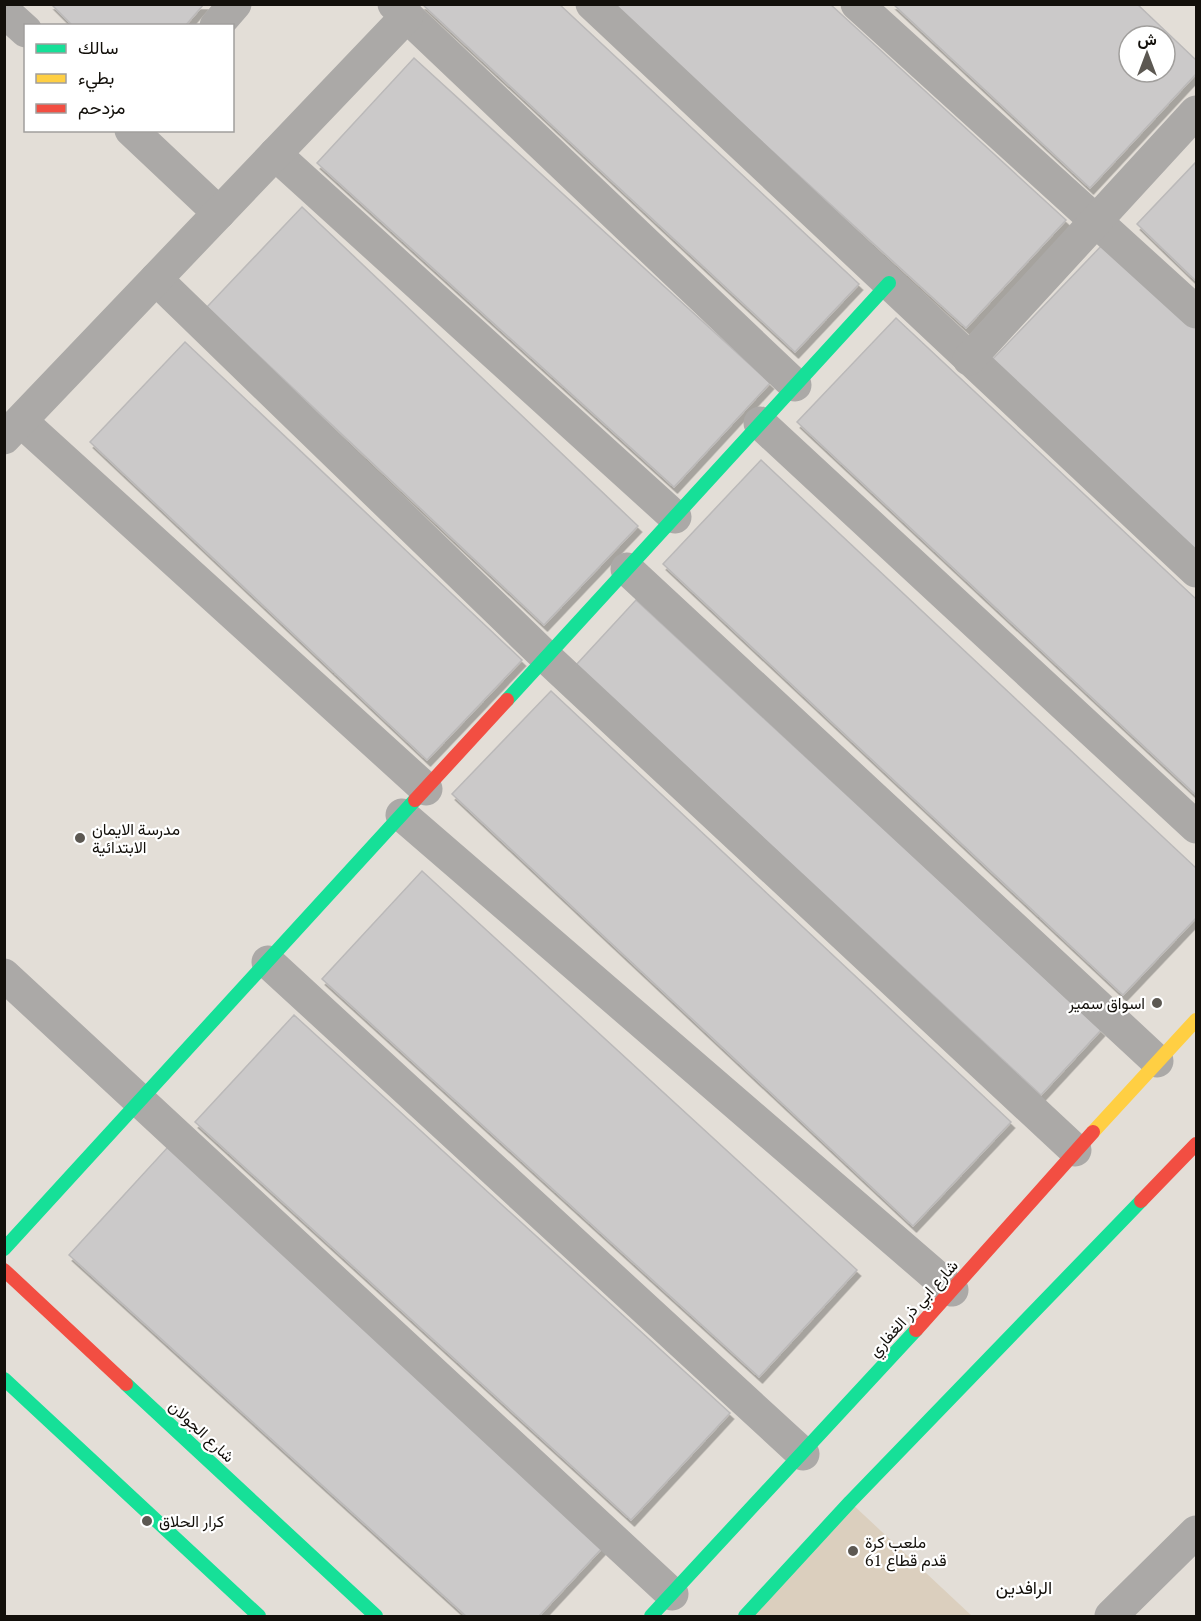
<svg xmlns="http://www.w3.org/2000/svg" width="1201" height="1621" viewBox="0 0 1201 1621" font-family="'PT Serif',Vazirmatn,serif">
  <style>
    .green { fill: #dbcfbe }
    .building { fill: #cbc9c9; stroke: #bbb9b9; stroke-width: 1.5; fill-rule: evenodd; filter: url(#shadow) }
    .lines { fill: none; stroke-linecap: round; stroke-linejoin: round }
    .street { stroke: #aba9a7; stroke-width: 33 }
    .fast { stroke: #16e098; stroke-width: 14 }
    .slow { stroke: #ffcf43; stroke-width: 14 }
    .jam { stroke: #f24e42; stroke-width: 14 }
    .poi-dot { fill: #5c5852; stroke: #fff; stroke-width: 2 }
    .labels { text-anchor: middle; stroke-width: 4.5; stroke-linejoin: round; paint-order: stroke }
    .poi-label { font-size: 16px; fill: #13100b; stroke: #fff; text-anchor: start }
    .street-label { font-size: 16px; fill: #13100b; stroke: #fff }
    .neighbourhood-label { font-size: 18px; fill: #13100b; stroke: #fff }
  </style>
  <defs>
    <filter id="shadow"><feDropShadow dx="3.5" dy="6" stdDeviation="0" flood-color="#0004"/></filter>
  </defs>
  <rect width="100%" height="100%" fill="#e3ded7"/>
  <!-- green -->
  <path class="green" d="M850,1502L972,1616H745Z"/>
  <!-- building -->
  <g class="building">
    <path d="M51,4H204L185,26H73Z"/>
    <path d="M422,4H559L859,284L795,352Z"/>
    <path d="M611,4H830L1066,220L966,328Z"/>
    <path d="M893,4H1137L1196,60V74L1090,188ZM1129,36H1165V72H1129Z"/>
    <path d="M414,58L770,383L674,487L317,163Z"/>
    <path d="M1196,162V281L1137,224Z"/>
    <path d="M302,207L638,526L544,625L207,307Z"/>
    <path d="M1105,242L1196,328V559L989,363Z"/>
    <path d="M896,318L1196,599V795L797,422Z"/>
    <path d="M185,342L522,660L427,760L90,442Z"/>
    <path d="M761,460L1196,868V918L1123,995L663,564Z"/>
    <path d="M636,600L1101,1030L1041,1095L576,665Z"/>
    <path d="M551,691L1011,1122L913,1226L452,794Z"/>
    <path d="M422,871L857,1270L759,1377L322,979Z"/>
    <path d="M294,1015L730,1413L631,1520L195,1122Z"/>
    <path d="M168,1147L604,1546L539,1616H466L69,1255Z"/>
  </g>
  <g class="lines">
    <!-- street -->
    <g class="street">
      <path d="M394,4L795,385"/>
      <path d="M592,4L1196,571"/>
      <path d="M857,4L1196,312"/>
      <path d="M4,11L26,31"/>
      <path d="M216,26L235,4"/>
      <path d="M131,130L219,213"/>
      <path d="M275,154L675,517"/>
      <path d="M156,279L546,657L1075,1150"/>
      <path d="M969,359L1196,112"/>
      <path d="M21,421L426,789"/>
      <path d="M760,423L1196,827"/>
      <path d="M4,438L407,16"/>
      <path d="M627,569L1157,1061"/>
      <path d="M402,815L952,1290"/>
      <path d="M268,962L803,1454"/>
      <path d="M4,975L672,1594"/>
      <path d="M1111,1616L1196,1532"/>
    </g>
    <!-- fast -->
    <g class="fast">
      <path d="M507,700L889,283"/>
      <path d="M4,1249L415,800"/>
      <path d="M4,1379L259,1616"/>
      <path d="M126,1384L376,1616"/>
      <path d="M651,1616L916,1330"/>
      <path d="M745,1616L850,1502L1141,1201"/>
    </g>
    <!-- slow -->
    <path class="slow" d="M1093,1132L1196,1020"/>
    <!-- jam -->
    <g class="jam">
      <path d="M415,800L507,700"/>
      <path d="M1141,1201L1196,1144"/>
      <path d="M4,1270L126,1384"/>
      <path d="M916,1330L1093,1132"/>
    </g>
  </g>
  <!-- markers -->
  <g class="poi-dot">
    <circle cx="80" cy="838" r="6"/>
    <circle cx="1157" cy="1003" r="6"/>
    <circle cx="147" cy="1521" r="6"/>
    <circle cx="853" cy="1551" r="6"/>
  </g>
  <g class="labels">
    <!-- poi labels -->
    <g class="poi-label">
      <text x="92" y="835">مدرسة الايمان<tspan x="92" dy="18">الابتدائية</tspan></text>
      <text x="1145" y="1009" text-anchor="end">اسواق سمير</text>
      <text x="159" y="1527">كرار الحلاق</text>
      <text x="865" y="1548">ملعب كرة<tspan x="865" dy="18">قدم قطاع 61</tspan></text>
    </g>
    <!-- street labels -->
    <g class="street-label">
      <text transform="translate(913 1308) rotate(-48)" y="6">شارع ابي ذر الغفاري</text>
      <text transform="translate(202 1431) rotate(43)" y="6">شارع الجولان</text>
    </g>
    <!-- neighbourhood labels -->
    <g class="neighbourhood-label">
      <text x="1024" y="1594">الرافدين</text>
    </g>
  </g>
  <!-- border -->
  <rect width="1201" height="1621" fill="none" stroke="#13100b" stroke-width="12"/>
  <!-- legend -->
  <rect x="24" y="24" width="210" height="108" fill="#ffffff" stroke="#a19f9d" stroke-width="1.5"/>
  <rect x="36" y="44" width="30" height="9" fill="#16e098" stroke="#a19f9d" stroke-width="1.5"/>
  <text x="78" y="54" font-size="18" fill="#13100b">سالك</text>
  <rect x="36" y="74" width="30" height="9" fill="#ffcf43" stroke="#a19f9d" stroke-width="1.5"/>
  <text x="78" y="84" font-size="18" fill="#13100b">بطيء</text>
  <rect x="36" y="104" width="30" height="9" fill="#f24e42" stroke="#a19f9d" stroke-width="1.5"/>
  <text x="78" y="114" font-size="18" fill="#13100b">مزدحم</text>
  <!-- north arrow -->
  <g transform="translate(1147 54)"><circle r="28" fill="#ffffff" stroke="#a19f9d" stroke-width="1.5"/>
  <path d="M0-4.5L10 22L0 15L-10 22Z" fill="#5c5852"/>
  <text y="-9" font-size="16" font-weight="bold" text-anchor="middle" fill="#13100b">ش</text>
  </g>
</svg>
